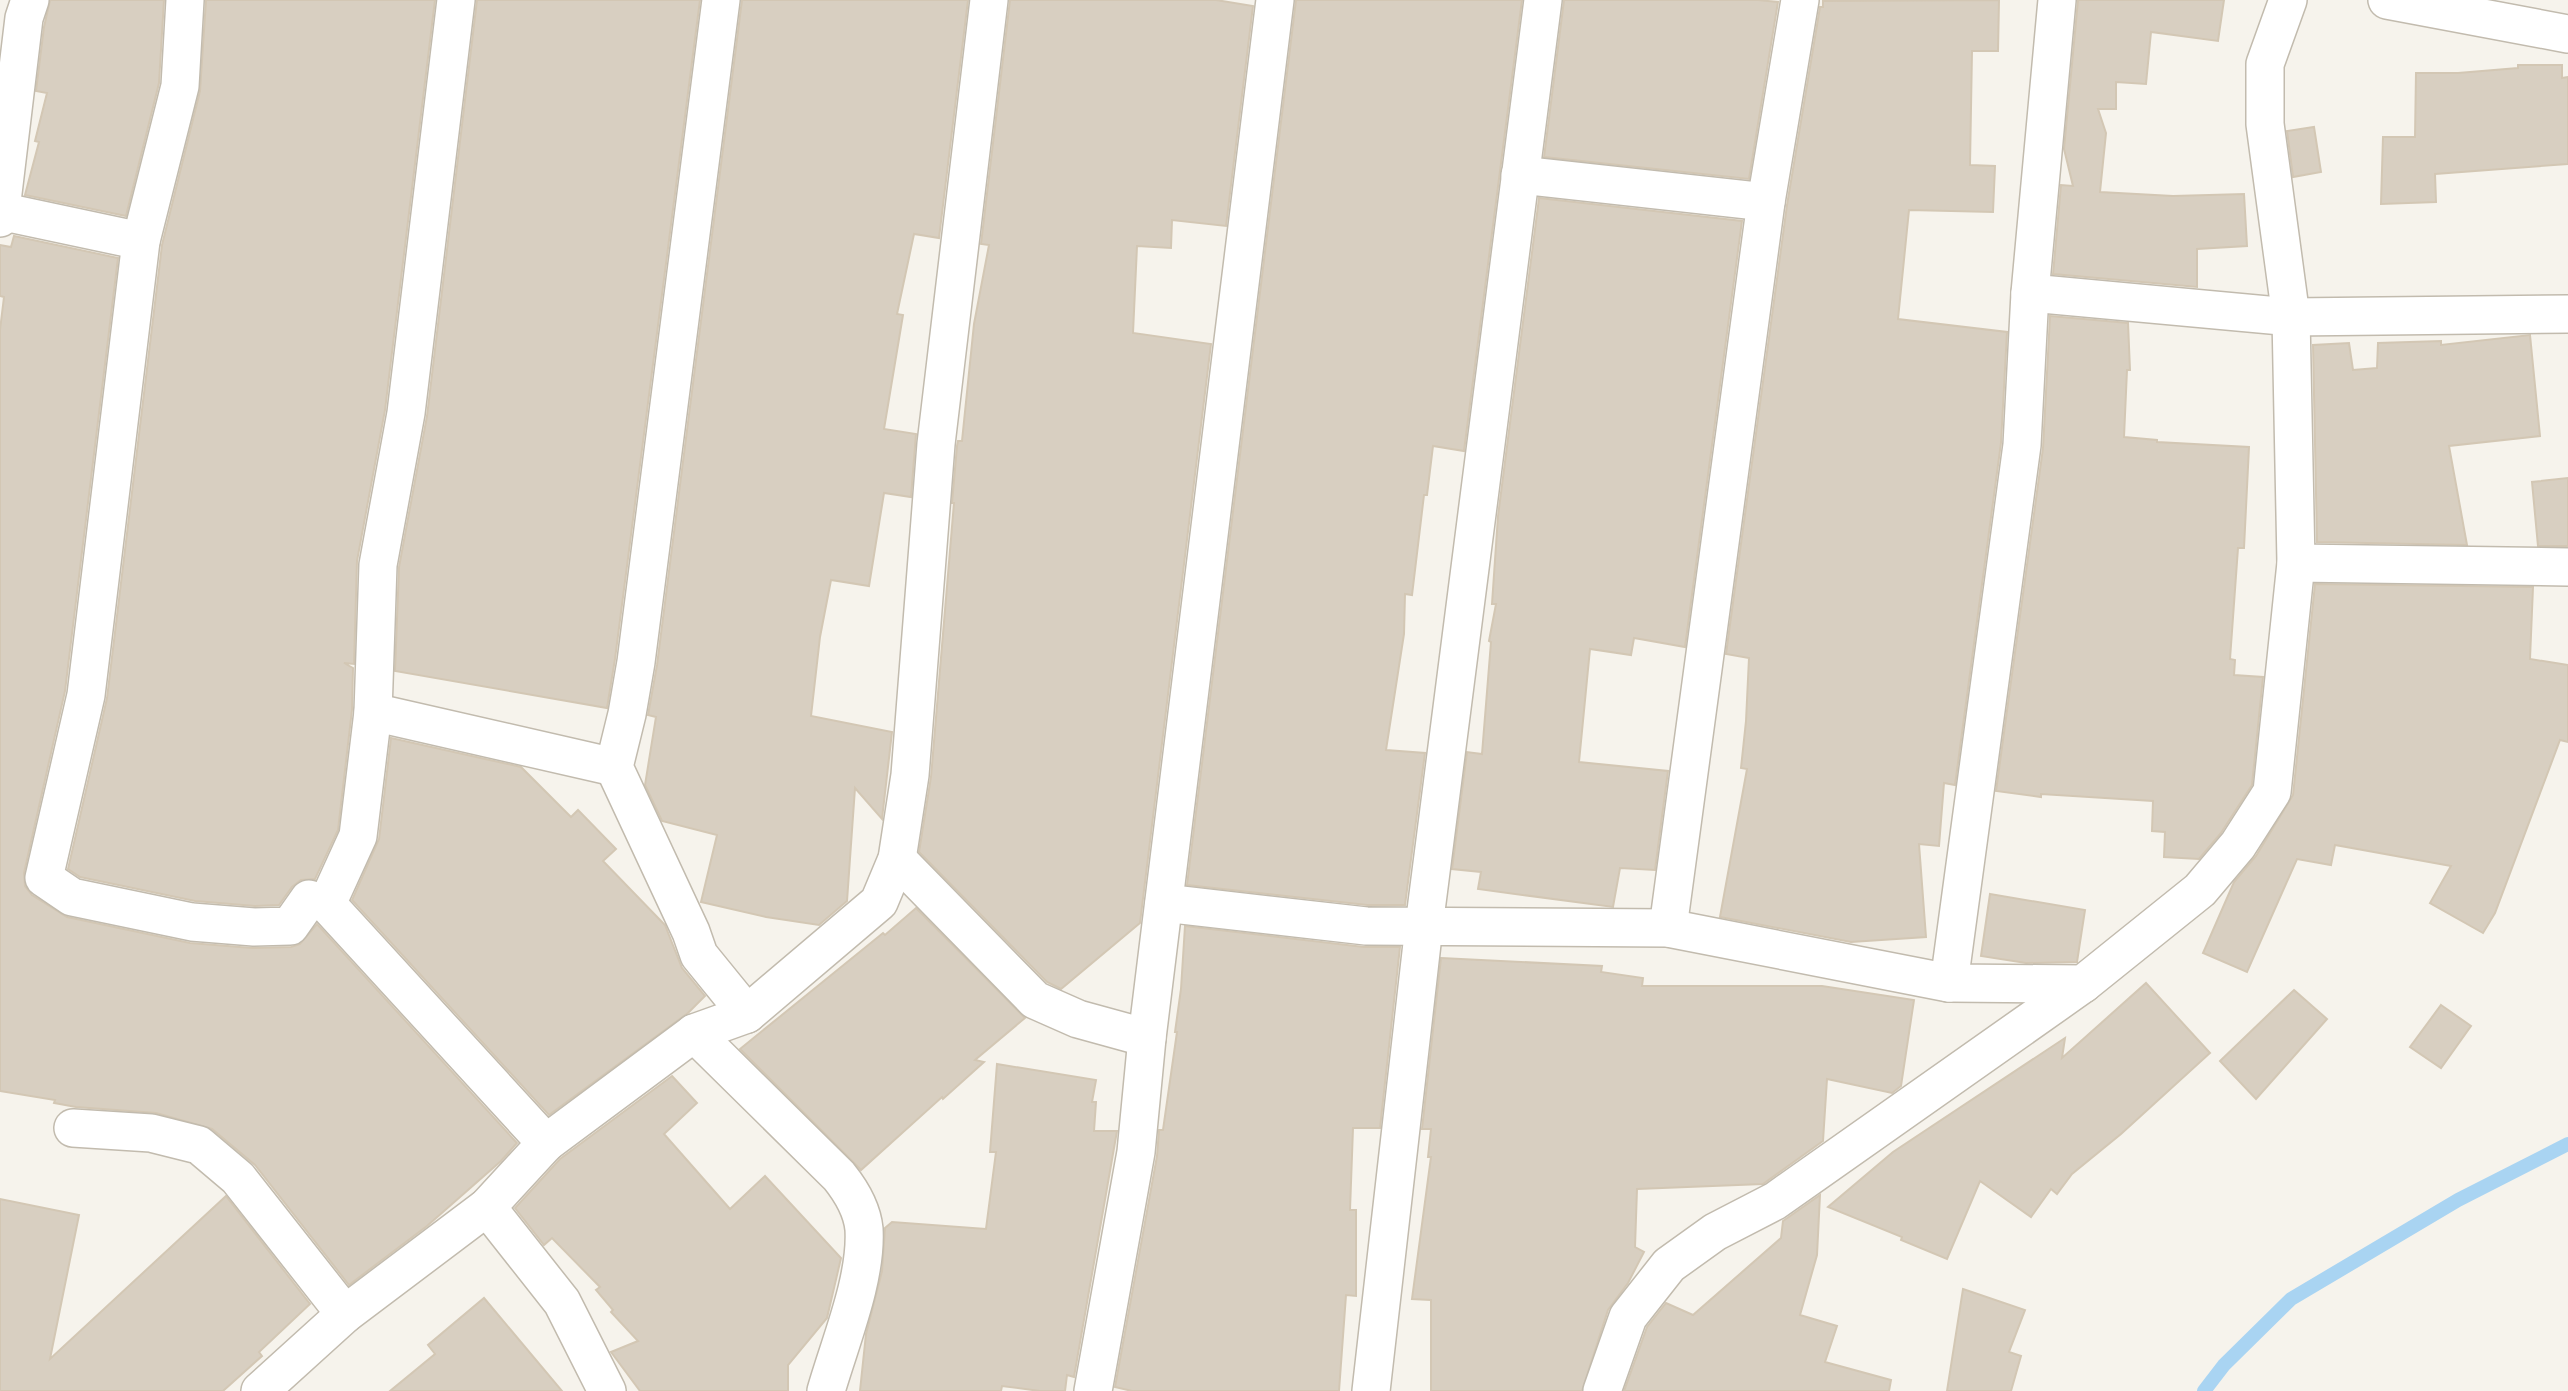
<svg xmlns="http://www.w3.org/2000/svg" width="2568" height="1391" viewBox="0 0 2568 1391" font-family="'Work Sans',sans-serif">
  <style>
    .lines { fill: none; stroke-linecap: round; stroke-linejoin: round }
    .stream { stroke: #a9d4f2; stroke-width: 14 }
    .building { fill: #d8cfc1; stroke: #d3c7b4; stroke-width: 2 }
    .minor-casing { stroke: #c2bbae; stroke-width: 40 }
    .minor { stroke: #fff; stroke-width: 37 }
  </style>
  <rect width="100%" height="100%" fill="#f6f3ec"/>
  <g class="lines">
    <!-- stream -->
    <path class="stream" d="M2204,1391L2224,1365L2291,1299L2458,1200L2568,1144"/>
  </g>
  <!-- building -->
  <g class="building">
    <path d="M50,0H164L159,83L126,216L25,195L39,142L35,141L47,93L36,91L44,27Z"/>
    <path d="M206,0H435L385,410L357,561L354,664L344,663L353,668L352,710L338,830L315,879L301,880L292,887L279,905L255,906L195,901L80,877L68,869L107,698L162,245L200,91Z"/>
    <path d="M477,0H700L615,659L607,708L395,671L399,567L427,416Z"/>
    <path d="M742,0H968L939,238L914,234L897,314L903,315L884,429L916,434L911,497L884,493L869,586L831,580L820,637L811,716L892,732L882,819L855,788L847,901L819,925L766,917L701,902L717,835L662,821L645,785L656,717L648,715L657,665Z"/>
    <path d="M1010,0H1216L1253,6L1226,226L1172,220L1171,248L1137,246L1133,333L1211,344L1140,923L1061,989L1047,982L919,852L931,777L954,503H952L957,446L958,441H962L974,324L989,245L981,244Z"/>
    <path d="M1296,0H1522L1464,451L1433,446L1427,495H1424L1412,595L1405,594L1404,634L1386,750L1425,753L1405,905H1367L1187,885Z"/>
    <path d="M1564,0H1758L1778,2L1749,179L1544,157Z"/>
    <path d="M1999,0L1998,51H1972L1970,165L1995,166L1993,212L1909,210L1898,319L2007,332L2001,443L1955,785L1944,783L1939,846L1919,844L1926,937L1851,942L1720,917L1747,769L1741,768L1746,721L1749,658L1726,654L1787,205L1820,7H1823V1Z"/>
    <path d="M2078,0H2224L2218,41L2151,32L2146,84L2116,82V109H2098L2106,133L2100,192L2173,196L2244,194L2247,246L2197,249V287L2053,274L2061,185L2073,186L2064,149Z"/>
    <path d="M2518,65H2562V78L2568,77V164L2435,174L2436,202L2381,204L2383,137H2415L2416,73H2458L2518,68Z"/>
    <path d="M2314,127L2321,172L2293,177L2287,131Z"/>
    <path d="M1539,198L1742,221L1685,647L1634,638L1631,655L1590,649L1579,762L1668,771L1655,870L1620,868L1613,907L1478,889L1481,872L1452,869L1467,752L1482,754L1491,642L1489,641L1496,604H1492L1498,516Z"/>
    <path d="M14,236L118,258L65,691L24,873L25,886L32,895L67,917L190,943L252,948L291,947L300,944L317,924L517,1143L501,1161L427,1226L349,1285L255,1165L212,1129L156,1113L76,1107L54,1103L55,1100L0,1091V330L4,297L0,296V245L11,247Z"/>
    <path d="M2050,316L2128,323L2130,370H2127L2124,437L2157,440V442L2249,447L2244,548H2238L2230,659L2235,660L2234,675L2263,677L2252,785L2221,833L2199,859L2164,857L2165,832L2152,831L2153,801L2041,794V797L1996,791L2043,448Z"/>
    <path d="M2530,335L2540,436L2449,446L2467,545L2317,542L2313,345L2349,343L2353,370L2377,368L2378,343L2441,341V345Z"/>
    <path d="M2568,478V546H2538L2532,482Z"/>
    <path d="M2315,584L2533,587L2530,659L2568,665V742L2560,740L2495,913L2483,933L2430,903L2451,866L2335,845L2331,865L2297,859L2247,972L2203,953L2234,882L2256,856L2293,795Z"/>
    <path d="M391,738L521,767L571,817L578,810L616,849L603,861L665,925L682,968L705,996L688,1013L549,1115L352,900L379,839Z"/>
    <path d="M1990,894L2085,910L2077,962L2026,963L1981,956Z"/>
    <path d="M916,908L1025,1018L975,1060L984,1062L943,1099L942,1097L861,1170L740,1049L883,933L885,935Z"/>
    <path d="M1185,926L1364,947H1400L1380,1128H1353L1350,1210H1356V1296L1346,1295L1339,1391H1132L1115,1387L1157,1156L1159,1130H1163L1177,1032H1175L1181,989Z"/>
    <path d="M1441,958L1602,966L1601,972L1643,978L1642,986H1822L1914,1000L1901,1086L1892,1093L1827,1079L1823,1141L1763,1184L1637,1189L1635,1247L1644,1252L1628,1283L1608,1310L1582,1391H1431V1300L1412,1299L1431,1157H1428L1431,1129H1422Z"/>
    <path d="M2146,983L2210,1053L2121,1134L2072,1174L2057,1194L2051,1189L2031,1217L1980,1181L1947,1259L1901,1240L1902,1237L1828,1207L1893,1152L2065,1038L2062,1058Z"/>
    <path d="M2294,990L2327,1019L2256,1099L2220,1061Z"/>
    <path d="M2441,1005L2471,1026L2441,1068L2410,1047Z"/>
    <path d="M997,1064L1096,1080L1092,1102H1096L1094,1131H1117L1074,1377L1067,1375L1065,1391H1040L1002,1386L1001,1391H860L866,1334L882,1271L885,1228L892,1222L986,1229L996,1152H990Z"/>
    <path d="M672,1076L697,1103L664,1134L730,1209L765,1176L841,1258L827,1318L788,1365V1391H640L611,1352L638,1341L611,1312L613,1310L596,1290L600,1287L552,1238L544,1245L515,1208L560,1159Z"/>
    <path d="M1820,1195L1817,1255L1800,1315L1837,1326L1825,1362L1891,1380L1889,1391H1624L1647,1327L1666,1303L1693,1315L1781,1238L1783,1221Z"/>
    <path d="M226,1196L310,1304L259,1352L262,1356L223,1391H0V1199L79,1215L50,1359Z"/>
    <path d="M1963,1289L2025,1310L2009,1352L2021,1356L2011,1391H1947Z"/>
    <path d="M484,1298L562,1391H390L435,1354L428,1345Z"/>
  </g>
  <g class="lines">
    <defs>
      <g id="minor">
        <path d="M185,0L180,86L141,241L86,695L44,878L72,897L192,922L254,927L290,926L309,899L327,904L546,1143"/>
        <path d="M721,0L636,662L627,714L614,767L691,932L699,955L747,1014"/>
        <path d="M2387,0L2568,34"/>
        <path d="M1520,175L1766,202"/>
        <path d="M0,211L141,241"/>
        <path d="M0,218L24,18L30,0"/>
        <path d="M2030,293L2291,317L2568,314"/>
        <path d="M2296,563L2568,567"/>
        <path d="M373,712L614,767"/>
        <path d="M897,859L1035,1000L1078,1019L1147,1038"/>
        <path d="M1164,903L1366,926L1668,928L1949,983L2083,984L2200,890L2238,845L2272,792L2296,563L2291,317L2265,124V64L2288,0"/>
        <path d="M327,904L358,836L373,712L378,565L406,413L456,0"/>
        <path d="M1668,928L1766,202L1800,0"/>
        <path d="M1949,983L2022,445L2030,293L2057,0"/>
        <path d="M694,1033L839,1176C851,1191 862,1209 864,1229C867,1279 840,1342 826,1391"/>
        <path d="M73,1128L151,1133L199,1145L238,1178L345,1314"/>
        <path d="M487,1207L562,1302L607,1391"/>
        <path d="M260,1391L345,1314L487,1207L546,1143L694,1033L747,1014L879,902L897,859L910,775L936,444L989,0"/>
        <path d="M1093,1391L1136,1152L1147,1038L1275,0"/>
        <path d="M1371,1391L1424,926L1543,0"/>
        <path d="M1602,1391L1628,1317L1669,1265L1715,1232L1775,1201L2083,984"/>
      </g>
    </defs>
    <!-- minor casing -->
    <use href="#minor" class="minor-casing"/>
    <!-- minor -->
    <use href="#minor" class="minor"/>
  </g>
</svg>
